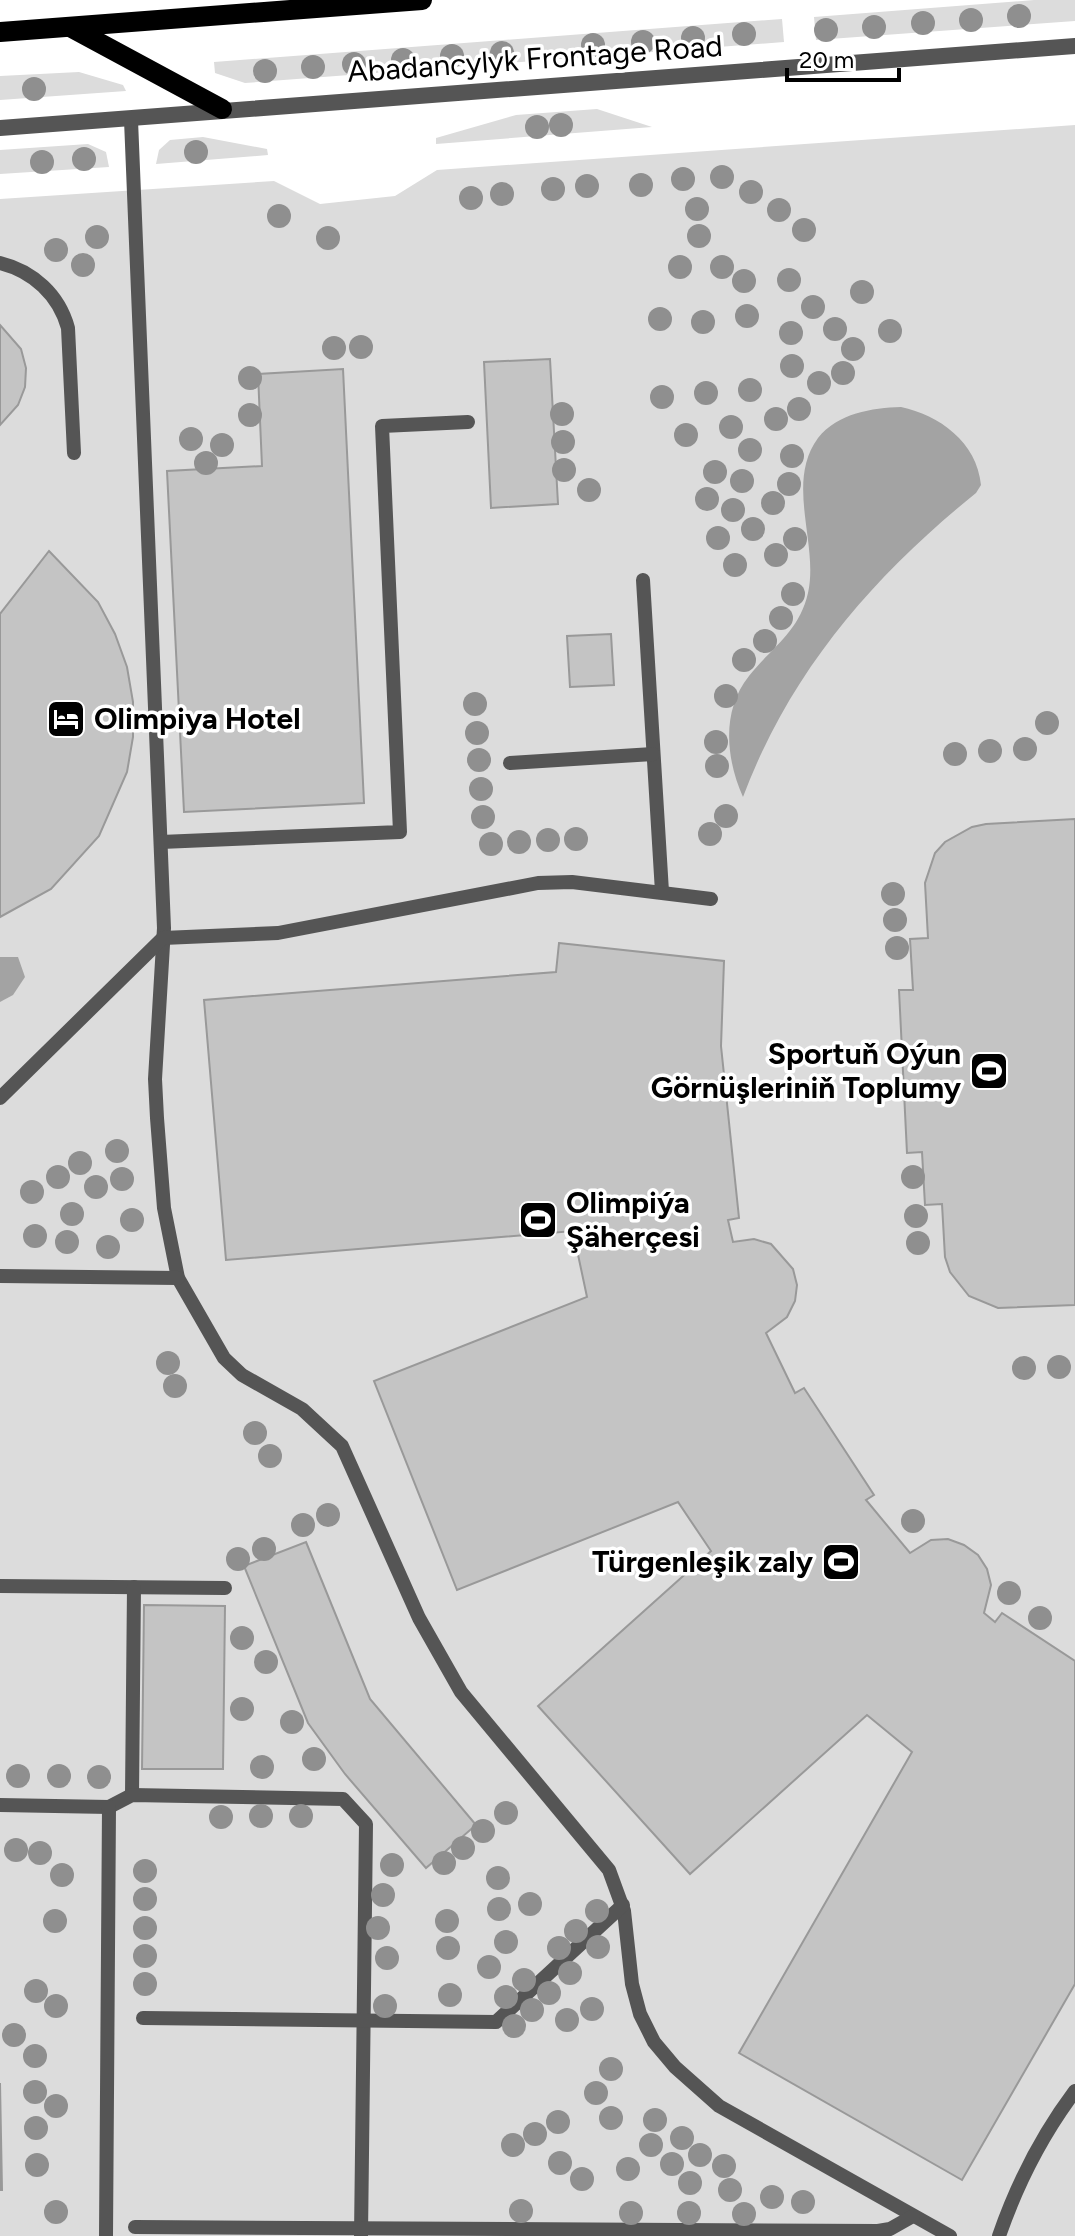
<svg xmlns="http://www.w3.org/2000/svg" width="1075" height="2236" viewBox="0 0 1075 2236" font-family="Figtree,sans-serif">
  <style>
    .green { fill: #dcdcdc }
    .water { fill: #a3a3a3 }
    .building { fill: #c4c4c4; stroke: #999; stroke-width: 2 }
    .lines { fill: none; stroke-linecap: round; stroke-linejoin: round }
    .lane { stroke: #555; stroke-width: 14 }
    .street { stroke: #555; stroke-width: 16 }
    .primary { stroke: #000; stroke-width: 20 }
    .tree { fill: #8f8f8f }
    .labels { text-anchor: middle; stroke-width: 7; stroke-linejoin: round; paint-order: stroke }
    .street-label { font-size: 30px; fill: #000; stroke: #fff }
    .poi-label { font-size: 30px; font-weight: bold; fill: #000; stroke: #fff; text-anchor: start }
  </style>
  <rect width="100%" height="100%" fill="#fff"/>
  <!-- green -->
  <g class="green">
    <path d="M1034,0H1075V21L816,40L814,17Z"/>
    <path d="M782,19L784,42L245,83L215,73L214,62Z"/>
    <path d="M79,72L123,85L126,91L0,100V76Z"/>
    <path d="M597,109L652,127L436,144V138L516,115Z"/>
    <path d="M1075,125V2236H0V199L274,181L320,204L395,196L437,170Z"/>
    <path d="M203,137L267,149L268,155L156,164L159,150L170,140Z"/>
    <path d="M88,144L106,152L109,167L0,174V150Z"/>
  </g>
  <!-- water -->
  <g class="water">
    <path d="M901,407C939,415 977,442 981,485L976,493C873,576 790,672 743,797C726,759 721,711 749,676C772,647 799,632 808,593C819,544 785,483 818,438C838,413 872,408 901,407Z"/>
    <path d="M0,957H18L25,977L13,995L0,1002Z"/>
  </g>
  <!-- building -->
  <g class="building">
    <path d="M0,325L21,349L26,368L25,387L18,405L0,425Z"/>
    <path d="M550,359L558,504L491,508L484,362Z"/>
    <path d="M343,369L364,803L184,812L167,471L262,466L258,374Z"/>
    <path d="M49,551L98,602L115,634L127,667L133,702V737L127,772L99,836L51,889L0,917V614Z"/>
    <path d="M611,634L614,685L570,687L567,636Z"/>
    <path d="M1075,819V1305L998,1308L969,1296L950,1272L945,1257L942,1204L925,1205L922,1152L907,1153L899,990H913L910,939L928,938L925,883L935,853L945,842L972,827L986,824Z"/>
    <path d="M559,943L724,961L721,1046L739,1218L728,1220L733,1242L754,1239L771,1244L793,1269L797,1285L795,1301L787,1317L766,1333L795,1393L804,1388L874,1495L866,1500L910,1553L931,1540L948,1539L964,1545L978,1555L987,1569L991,1585L984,1613L995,1622L1002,1613L1075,1661V1984L962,2180L739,2053L912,1752L867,1715L690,1874L538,1706L711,1551L678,1502L457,1590L374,1381L587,1297L573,1231L226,1260L204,1000L556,972Z"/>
    <path d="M306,1542L370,1699L476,1825L426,1868L345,1774L308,1723L244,1566Z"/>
    <path d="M144,1605L225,1606L223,1769H142Z"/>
    <path d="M0,2083L2,2190H0Z"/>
  </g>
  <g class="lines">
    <!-- lane -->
    <g class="lane">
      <path d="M131,120L164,928L155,1079L157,1118L164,1208L178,1278L224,1358L242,1375L302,1409L342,1446L419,1618L461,1692L609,1870L624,1911L632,1984L640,2014L654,2042L675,2067L719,2106L950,2236"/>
      <path d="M0,263C33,271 59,295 68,328L74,453"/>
      <path d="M643,580L662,892"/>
      <path d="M510,763L653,754"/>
      <path d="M161,842L400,832L382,426L468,422"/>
      <path d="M0,1098L163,938L278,933L538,883L572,882L711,899"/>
      <path d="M0,1276L178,1278"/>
      <path d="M0,1586L225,1588"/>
      <path d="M132,1795L134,1587"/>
      <path d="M0,1805L109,1807L132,1795L343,1799L366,1824L361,2236"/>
      <path d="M143,2018L496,2022L623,1905"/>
      <path d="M135,2227L878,2231L890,2229L913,2216"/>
      <path d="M106,2236L109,1807"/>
      <path d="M999,2236C1017,2184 1042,2135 1075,2091"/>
    </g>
    <!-- street -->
    <path class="street" d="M0,128L1075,46"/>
    <!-- primary -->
    <g class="primary">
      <path d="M70,27L222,109"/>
      <path d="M0,32L422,0"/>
    </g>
  </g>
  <!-- trees -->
  <g class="tree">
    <circle cx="1019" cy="16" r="12"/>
    <circle cx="971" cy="20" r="12"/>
    <circle cx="923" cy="23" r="12"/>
    <circle cx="874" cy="27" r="12"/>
    <circle cx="826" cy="30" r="12"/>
    <circle cx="744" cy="34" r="12"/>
    <circle cx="693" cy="38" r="12"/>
    <circle cx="643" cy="42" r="12"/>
    <circle cx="593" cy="45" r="12"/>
    <circle cx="502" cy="53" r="12"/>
    <circle cx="452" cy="56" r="12"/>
    <circle cx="403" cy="60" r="12"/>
    <circle cx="354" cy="64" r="12"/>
    <circle cx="313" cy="67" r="12"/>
    <circle cx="265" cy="71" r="12"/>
    <circle cx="34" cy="89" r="12"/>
    <circle cx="561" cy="125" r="12"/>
    <circle cx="537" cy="127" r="12"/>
    <circle cx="196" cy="152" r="12"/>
    <circle cx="84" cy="159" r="12"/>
    <circle cx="42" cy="162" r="12"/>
    <circle cx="722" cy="177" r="12"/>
    <circle cx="683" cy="179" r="12"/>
    <circle cx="641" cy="185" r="12"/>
    <circle cx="587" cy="186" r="12"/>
    <circle cx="553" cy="189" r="12"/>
    <circle cx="751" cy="192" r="12"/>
    <circle cx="502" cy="194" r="12"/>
    <circle cx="471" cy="198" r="12"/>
    <circle cx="697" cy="209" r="12"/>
    <circle cx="779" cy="210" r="12"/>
    <circle cx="279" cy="216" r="12"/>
    <circle cx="804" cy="230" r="12"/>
    <circle cx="699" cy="236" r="12"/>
    <circle cx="97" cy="237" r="12"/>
    <circle cx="328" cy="238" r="12"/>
    <circle cx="56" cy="250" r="12"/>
    <circle cx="83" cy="265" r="12"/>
    <circle cx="680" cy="267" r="12"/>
    <circle cx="722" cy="267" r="12"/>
    <circle cx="789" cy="280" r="12"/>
    <circle cx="744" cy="281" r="12"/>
    <circle cx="862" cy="292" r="12"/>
    <circle cx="813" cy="307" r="12"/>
    <circle cx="747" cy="316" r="12"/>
    <circle cx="660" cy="319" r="12"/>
    <circle cx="703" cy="322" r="12"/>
    <circle cx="835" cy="329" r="12"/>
    <circle cx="890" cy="331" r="12"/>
    <circle cx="791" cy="333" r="12"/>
    <circle cx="361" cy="347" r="12"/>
    <circle cx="334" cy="348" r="12"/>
    <circle cx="853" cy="349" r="12"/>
    <circle cx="792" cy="366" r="12"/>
    <circle cx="843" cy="373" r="12"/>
    <circle cx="250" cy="378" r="12"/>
    <circle cx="819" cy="383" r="12"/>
    <circle cx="750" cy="390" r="12"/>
    <circle cx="706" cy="393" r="12"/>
    <circle cx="662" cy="397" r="12"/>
    <circle cx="799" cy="409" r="12"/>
    <circle cx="562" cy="414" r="12"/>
    <circle cx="250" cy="415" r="12"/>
    <circle cx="776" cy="419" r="12"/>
    <circle cx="731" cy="427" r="12"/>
    <circle cx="686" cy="435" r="12"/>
    <circle cx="191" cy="439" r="12"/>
    <circle cx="563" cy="442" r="12"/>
    <circle cx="222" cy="445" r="12"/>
    <circle cx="750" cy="450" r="12"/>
    <circle cx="792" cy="456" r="12"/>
    <circle cx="206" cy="463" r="12"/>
    <circle cx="564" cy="470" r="12"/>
    <circle cx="715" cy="472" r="12"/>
    <circle cx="742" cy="481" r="12"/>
    <circle cx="789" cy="484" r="12"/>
    <circle cx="589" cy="490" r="12"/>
    <circle cx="707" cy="499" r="12"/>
    <circle cx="773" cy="503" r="12"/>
    <circle cx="733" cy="510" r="12"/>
    <circle cx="753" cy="529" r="12"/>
    <circle cx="718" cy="538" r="12"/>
    <circle cx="795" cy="539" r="12"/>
    <circle cx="776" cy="555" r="12"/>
    <circle cx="735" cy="565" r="12"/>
    <circle cx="793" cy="594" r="12"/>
    <circle cx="781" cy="618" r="12"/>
    <circle cx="765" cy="641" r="12"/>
    <circle cx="744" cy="660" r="12"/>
    <circle cx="726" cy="696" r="12"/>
    <circle cx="475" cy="704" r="12"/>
    <circle cx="1047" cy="723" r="12"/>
    <circle cx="477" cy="733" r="12"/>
    <circle cx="716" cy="742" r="12"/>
    <circle cx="1025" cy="749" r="12"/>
    <circle cx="990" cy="751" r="12"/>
    <circle cx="955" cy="754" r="12"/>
    <circle cx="479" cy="760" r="12"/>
    <circle cx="717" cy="766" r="12"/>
    <circle cx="481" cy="789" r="12"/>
    <circle cx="726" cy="816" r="12"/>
    <circle cx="483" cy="817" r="12"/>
    <circle cx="710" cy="834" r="12"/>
    <circle cx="576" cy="839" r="12"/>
    <circle cx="548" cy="840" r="12"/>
    <circle cx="519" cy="842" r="12"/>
    <circle cx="491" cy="844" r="12"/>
    <circle cx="893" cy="894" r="12"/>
    <circle cx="895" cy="920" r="12"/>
    <circle cx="897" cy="948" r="12"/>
    <circle cx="117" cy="1151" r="12"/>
    <circle cx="80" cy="1163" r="12"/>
    <circle cx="58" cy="1177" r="12"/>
    <circle cx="913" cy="1177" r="12"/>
    <circle cx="122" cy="1179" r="12"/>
    <circle cx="96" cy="1187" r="12"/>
    <circle cx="32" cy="1192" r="12"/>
    <circle cx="72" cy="1214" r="12"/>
    <circle cx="916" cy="1216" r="12"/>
    <circle cx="132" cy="1220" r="12"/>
    <circle cx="35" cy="1236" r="12"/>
    <circle cx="67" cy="1242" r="12"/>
    <circle cx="918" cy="1243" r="12"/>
    <circle cx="108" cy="1247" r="12"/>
    <circle cx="168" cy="1363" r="12"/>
    <circle cx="1059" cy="1367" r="12"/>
    <circle cx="1024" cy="1368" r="12"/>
    <circle cx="175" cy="1386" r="12"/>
    <circle cx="255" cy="1433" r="12"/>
    <circle cx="270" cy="1456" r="12"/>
    <circle cx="328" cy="1515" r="12"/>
    <circle cx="913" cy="1521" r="12"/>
    <circle cx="303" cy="1525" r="12"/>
    <circle cx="264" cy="1549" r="12"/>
    <circle cx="238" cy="1559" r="12"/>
    <circle cx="1009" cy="1593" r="12"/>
    <circle cx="1040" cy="1618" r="12"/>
    <circle cx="242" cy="1638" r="12"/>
    <circle cx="266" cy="1662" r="12"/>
    <circle cx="242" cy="1709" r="12"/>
    <circle cx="292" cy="1722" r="12"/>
    <circle cx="314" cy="1759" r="12"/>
    <circle cx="262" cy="1767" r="12"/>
    <circle cx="18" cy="1776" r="12"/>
    <circle cx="59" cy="1776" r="12"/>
    <circle cx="99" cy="1777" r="12"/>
    <circle cx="506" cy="1813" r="12"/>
    <circle cx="261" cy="1816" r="12"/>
    <circle cx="301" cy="1816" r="12"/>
    <circle cx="221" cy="1817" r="12"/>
    <circle cx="483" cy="1831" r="12"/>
    <circle cx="463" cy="1848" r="12"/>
    <circle cx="16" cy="1850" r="12"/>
    <circle cx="40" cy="1853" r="12"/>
    <circle cx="444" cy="1863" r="12"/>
    <circle cx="392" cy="1865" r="12"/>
    <circle cx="145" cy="1871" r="12"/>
    <circle cx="62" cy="1875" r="12"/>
    <circle cx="498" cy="1878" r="12"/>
    <circle cx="383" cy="1895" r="12"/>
    <circle cx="145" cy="1899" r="12"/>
    <circle cx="530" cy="1904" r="12"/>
    <circle cx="499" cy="1909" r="12"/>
    <circle cx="597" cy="1911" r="12"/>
    <circle cx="55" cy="1921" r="12"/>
    <circle cx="447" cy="1921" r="12"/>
    <circle cx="145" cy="1928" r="12"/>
    <circle cx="378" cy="1928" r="12"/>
    <circle cx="576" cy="1931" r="12"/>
    <circle cx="506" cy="1942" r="12"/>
    <circle cx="598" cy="1947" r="12"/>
    <circle cx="448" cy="1948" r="12"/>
    <circle cx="559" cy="1948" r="12"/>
    <circle cx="145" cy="1956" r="12"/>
    <circle cx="387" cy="1958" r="12"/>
    <circle cx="489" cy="1967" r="12"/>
    <circle cx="570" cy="1973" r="12"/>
    <circle cx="524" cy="1980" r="12"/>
    <circle cx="145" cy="1984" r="12"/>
    <circle cx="36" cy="1991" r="12"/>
    <circle cx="549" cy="1993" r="12"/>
    <circle cx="450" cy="1995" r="12"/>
    <circle cx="506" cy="1997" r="12"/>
    <circle cx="56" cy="2006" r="12"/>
    <circle cx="385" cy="2006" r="12"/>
    <circle cx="592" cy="2009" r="12"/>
    <circle cx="532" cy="2010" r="12"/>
    <circle cx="567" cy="2020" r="12"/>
    <circle cx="514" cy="2026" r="12"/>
    <circle cx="14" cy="2035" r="12"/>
    <circle cx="35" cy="2056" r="12"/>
    <circle cx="611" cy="2069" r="12"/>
    <circle cx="35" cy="2092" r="12"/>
    <circle cx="596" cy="2093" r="12"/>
    <circle cx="56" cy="2106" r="12"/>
    <circle cx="611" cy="2118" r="12"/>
    <circle cx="655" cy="2120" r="12"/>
    <circle cx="558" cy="2122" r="12"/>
    <circle cx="36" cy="2128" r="12"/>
    <circle cx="535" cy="2134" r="12"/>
    <circle cx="682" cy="2138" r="12"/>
    <circle cx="513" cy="2145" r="12"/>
    <circle cx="651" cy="2145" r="12"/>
    <circle cx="700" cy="2155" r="12"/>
    <circle cx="560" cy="2163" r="12"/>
    <circle cx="672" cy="2164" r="12"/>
    <circle cx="37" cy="2165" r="12"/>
    <circle cx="724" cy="2166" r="12"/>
    <circle cx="628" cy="2169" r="12"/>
    <circle cx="582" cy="2179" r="12"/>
    <circle cx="690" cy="2183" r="12"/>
    <circle cx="730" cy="2190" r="12"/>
    <circle cx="772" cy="2197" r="12"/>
    <circle cx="803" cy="2202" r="12"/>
    <circle cx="521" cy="2211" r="12"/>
    <circle cx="56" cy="2212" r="12"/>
    <circle cx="631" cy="2213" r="12"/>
    <circle cx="689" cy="2213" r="12"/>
    <circle cx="744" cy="2214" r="12"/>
  </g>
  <!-- icons -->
  <defs>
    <symbol id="hotel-square" viewBox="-11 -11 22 22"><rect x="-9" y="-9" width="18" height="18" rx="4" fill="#000" stroke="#fff"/><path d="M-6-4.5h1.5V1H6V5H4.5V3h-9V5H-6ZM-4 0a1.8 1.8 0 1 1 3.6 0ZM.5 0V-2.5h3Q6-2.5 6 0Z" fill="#fff"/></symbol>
    <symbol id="stadium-square" viewBox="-11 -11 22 22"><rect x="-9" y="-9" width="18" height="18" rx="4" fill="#000" stroke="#fff"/><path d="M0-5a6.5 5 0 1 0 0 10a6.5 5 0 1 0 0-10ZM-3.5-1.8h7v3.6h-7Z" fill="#fff"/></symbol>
  </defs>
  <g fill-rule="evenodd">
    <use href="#hotel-square" x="44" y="697" width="44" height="44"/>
    <use href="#stadium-square" x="967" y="1049" width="44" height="44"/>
    <use href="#stadium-square" x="516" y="1198" width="44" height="44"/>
    <use href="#stadium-square" x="819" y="1540" width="44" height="44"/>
  </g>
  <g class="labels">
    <!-- street labels -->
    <g class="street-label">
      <text transform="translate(535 59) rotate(-4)" y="10">Abadancylyk Frontage Road</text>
    </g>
    <!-- poi labels -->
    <g class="poi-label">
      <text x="94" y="729">Olimpiya Hotel</text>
      <text x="961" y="1064" text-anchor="end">Sportuň Oýun<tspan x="961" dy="34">Görnüşleriniň Toplumy</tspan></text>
      <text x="566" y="1213">Olimpiýa<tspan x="566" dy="34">Şäherçesi</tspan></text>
      <text x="813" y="1572" text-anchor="end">Türgenleşik zaly</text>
    </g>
  </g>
  <!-- scale -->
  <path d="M787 68v12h112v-12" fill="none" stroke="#000000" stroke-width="4"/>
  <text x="799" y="68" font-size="24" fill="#000000" stroke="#ffffff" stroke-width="6" paint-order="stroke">20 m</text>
</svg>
